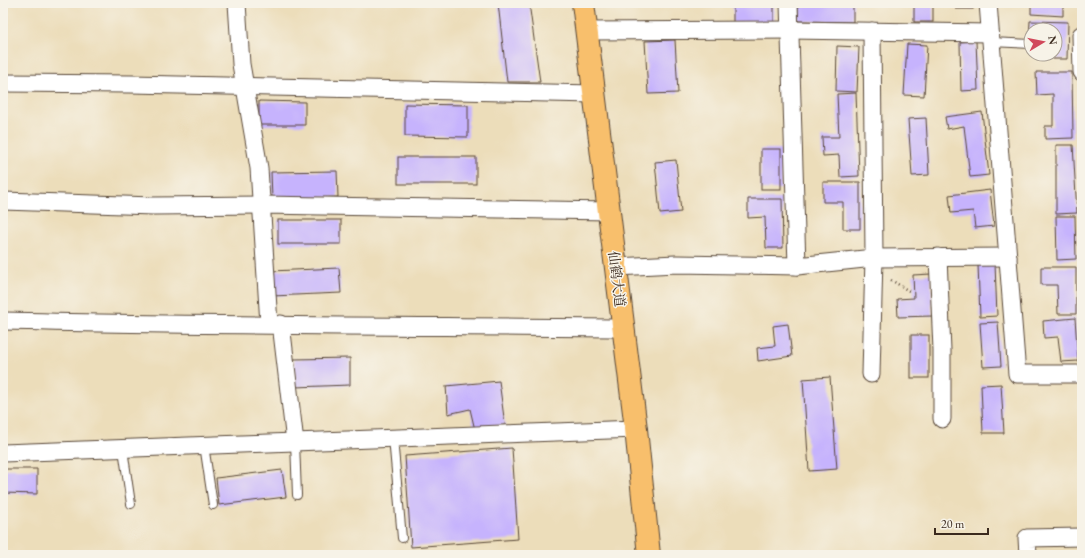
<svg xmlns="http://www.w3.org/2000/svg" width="1085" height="558" viewBox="0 0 1085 558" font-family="'EB Garamond','Noto Serif SC',serif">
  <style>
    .building { fill: #c6b3fd }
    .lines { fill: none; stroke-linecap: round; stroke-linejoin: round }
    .service-casing { stroke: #564535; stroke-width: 10 }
    .minor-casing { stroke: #564535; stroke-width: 19 }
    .primary-casing { stroke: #564535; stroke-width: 24 }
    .path { stroke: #564535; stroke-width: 2.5; stroke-dasharray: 1 3; stroke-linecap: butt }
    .service { stroke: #fff; stroke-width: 8 }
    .minor { stroke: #fff; stroke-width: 17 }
    .primary { stroke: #f8bf6c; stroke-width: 22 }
    .labels { text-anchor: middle; stroke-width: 3; stroke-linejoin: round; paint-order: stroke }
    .street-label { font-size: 14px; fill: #3b2a1e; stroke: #f7f3e8 }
  </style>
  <rect width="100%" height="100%" fill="#f7f3e8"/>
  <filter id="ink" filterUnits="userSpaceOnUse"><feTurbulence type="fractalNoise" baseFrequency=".025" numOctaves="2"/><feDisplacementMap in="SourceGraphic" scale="8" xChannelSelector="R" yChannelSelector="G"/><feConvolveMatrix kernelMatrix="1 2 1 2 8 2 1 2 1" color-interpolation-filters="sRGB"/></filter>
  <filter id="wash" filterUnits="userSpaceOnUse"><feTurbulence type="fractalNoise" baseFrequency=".012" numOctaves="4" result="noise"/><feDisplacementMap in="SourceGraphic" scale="16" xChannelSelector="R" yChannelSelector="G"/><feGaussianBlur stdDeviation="0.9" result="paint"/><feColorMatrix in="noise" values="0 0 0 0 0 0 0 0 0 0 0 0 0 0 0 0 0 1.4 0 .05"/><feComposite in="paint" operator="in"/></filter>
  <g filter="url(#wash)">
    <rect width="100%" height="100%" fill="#ecddba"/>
    <g id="blocks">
      <!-- building -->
      <g class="building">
        <path d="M498,3H529L540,82H507Z"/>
        <path d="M733,3H774V23L733,24Z"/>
        <path d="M798,3H853V22L798,21Z"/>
        <rect x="914" y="3" width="19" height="19"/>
        <rect x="956" y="3" width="17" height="6"/>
        <path d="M1031,3H1063V16L1031,14Z"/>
        <path d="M1030,21L1068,22L1067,59H1053V54H1055V30H1031V39H1029Z"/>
        <path d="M675,40L678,93L648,94L645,41Z"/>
        <path d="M976,41L978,90L961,91L960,42Z"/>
        <path d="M907,44L927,45L924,96L904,95Z"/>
        <path d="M837,46L859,47L857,92L836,91Z"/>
        <path d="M1036,72H1072L1073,138L1045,139V126H1053V94L1037,95Z"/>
        <path d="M856,93L859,176L840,177L839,155L823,156L822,137H839L837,94Z"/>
        <path d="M259,101L305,102V125H259Z"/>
        <path d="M405,104L468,105V137L405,136Z"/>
        <path d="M982,112L989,175L970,177L964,126L947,129L945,117Z"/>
        <path d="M926,118L929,175L912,176L908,119Z"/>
        <path d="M1056,145H1073L1077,213L1056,214Z"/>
        <rect x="761" y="149" width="20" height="40"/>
        <rect x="398" y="157" width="78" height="27"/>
        <path d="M676,160L681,212L660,214L655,162Z"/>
        <path d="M337,171L338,197L272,199L271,172Z"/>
        <path d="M823,182H860V229H843V202H823Z"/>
        <path d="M990,190L994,226L975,228L973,211L951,213L949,195Z"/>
        <path d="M748,199H782L783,248H766L765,217L748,218Z"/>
        <path d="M1056,216H1075L1076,259L1057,260Z"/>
        <rect x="278" y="220" width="63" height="24"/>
        <path d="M995,264L997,316L980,317L978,265Z"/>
        <path d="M1041,267H1076V314H1058L1057,285H1041Z"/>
        <path d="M339,268L341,293L272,296L271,271Z"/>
        <path d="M931,274L932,316L898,317L897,299L914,298L913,275Z"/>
        <path d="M1075,318L1078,361L1061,362L1058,337L1044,338L1043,321Z"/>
        <path d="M998,322L1001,366L983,367L980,323Z"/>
        <path d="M788,324L792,356L758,361L757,348L775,346L773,326Z"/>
        <rect x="911" y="335" width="18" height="43"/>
        <path d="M350,358V385L295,387L294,359Z"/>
        <path d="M830,377L837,469L809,471L803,379Z"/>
        <path d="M499,381L505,425L475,430L470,409L448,414L446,386Z"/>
        <path d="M1001,384L1004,433H983L981,385Z"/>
        <path d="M512,448L518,539L411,547L405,456Z"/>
        <path d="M3,469H37V494L3,493Z"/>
        <path d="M282,470L286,497L219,505L216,478Z"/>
      </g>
    </g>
  </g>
  <g filter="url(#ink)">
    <use href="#blocks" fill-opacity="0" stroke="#564535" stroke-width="1"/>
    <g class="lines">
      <defs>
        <g id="service">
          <path d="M990,42L1031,44"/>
          <path d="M393,438L402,538"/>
          <path d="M295,442L297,495"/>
          <path d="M204,445L213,505"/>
          <path d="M123,449L131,504"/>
        </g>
        <g id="minor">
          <path d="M237,3L241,64L259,168L269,324"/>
          <path d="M789,3L797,266"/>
          <path d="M988,3L1017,374H1082"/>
          <path d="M586,31L790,30L990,33"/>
          <path d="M1081,35L1082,72"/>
          <path d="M3,83L131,84L594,94"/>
          <path d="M3,201L153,206L263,205L609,211"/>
          <path d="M938,257L942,350V419"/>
          <path d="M616,267L676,264L797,266L874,258L1008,257"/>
          <path d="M3,321C210,326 417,326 624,328"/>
          <path d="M281,324L295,442"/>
          <path d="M871,374L874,258L872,31"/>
          <path d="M3,453L636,429"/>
          <path d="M1028,555L1027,538L1082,537"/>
        </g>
        <path id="primary" d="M583,3L636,429L649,555"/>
      </defs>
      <!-- service casing -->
      <use href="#service" class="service-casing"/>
      <!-- minor casing -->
      <use href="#minor" class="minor-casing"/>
      <!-- primary casing -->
      <use href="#primary" class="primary-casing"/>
      <!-- path -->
      <path class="path" d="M891,280L909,291"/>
      <!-- service -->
      <use href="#service" class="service"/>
      <!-- minor -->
      <use href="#minor" class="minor"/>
      <!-- primary -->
      <use href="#primary" class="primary"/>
    </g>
  </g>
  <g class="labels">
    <!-- street labels -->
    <g class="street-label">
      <text transform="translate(617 279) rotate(83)" y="5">仙鹤大道</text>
    </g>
  </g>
  <!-- margin -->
  <rect width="1085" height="558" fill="none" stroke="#f7f3e8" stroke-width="16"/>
  <!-- north arrow -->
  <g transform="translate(1043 42) rotate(80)"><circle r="19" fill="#f7f3e8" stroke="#aca397"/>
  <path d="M0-3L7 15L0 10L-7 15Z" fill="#d1495b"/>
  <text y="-6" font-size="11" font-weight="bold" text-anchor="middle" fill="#3b2a1e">N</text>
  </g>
  <!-- scale -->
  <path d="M935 528v6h53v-6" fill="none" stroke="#3b2a1e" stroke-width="2"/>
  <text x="941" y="528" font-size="12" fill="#3b2a1e" stroke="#f7f3e8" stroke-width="3" paint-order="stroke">20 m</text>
</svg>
